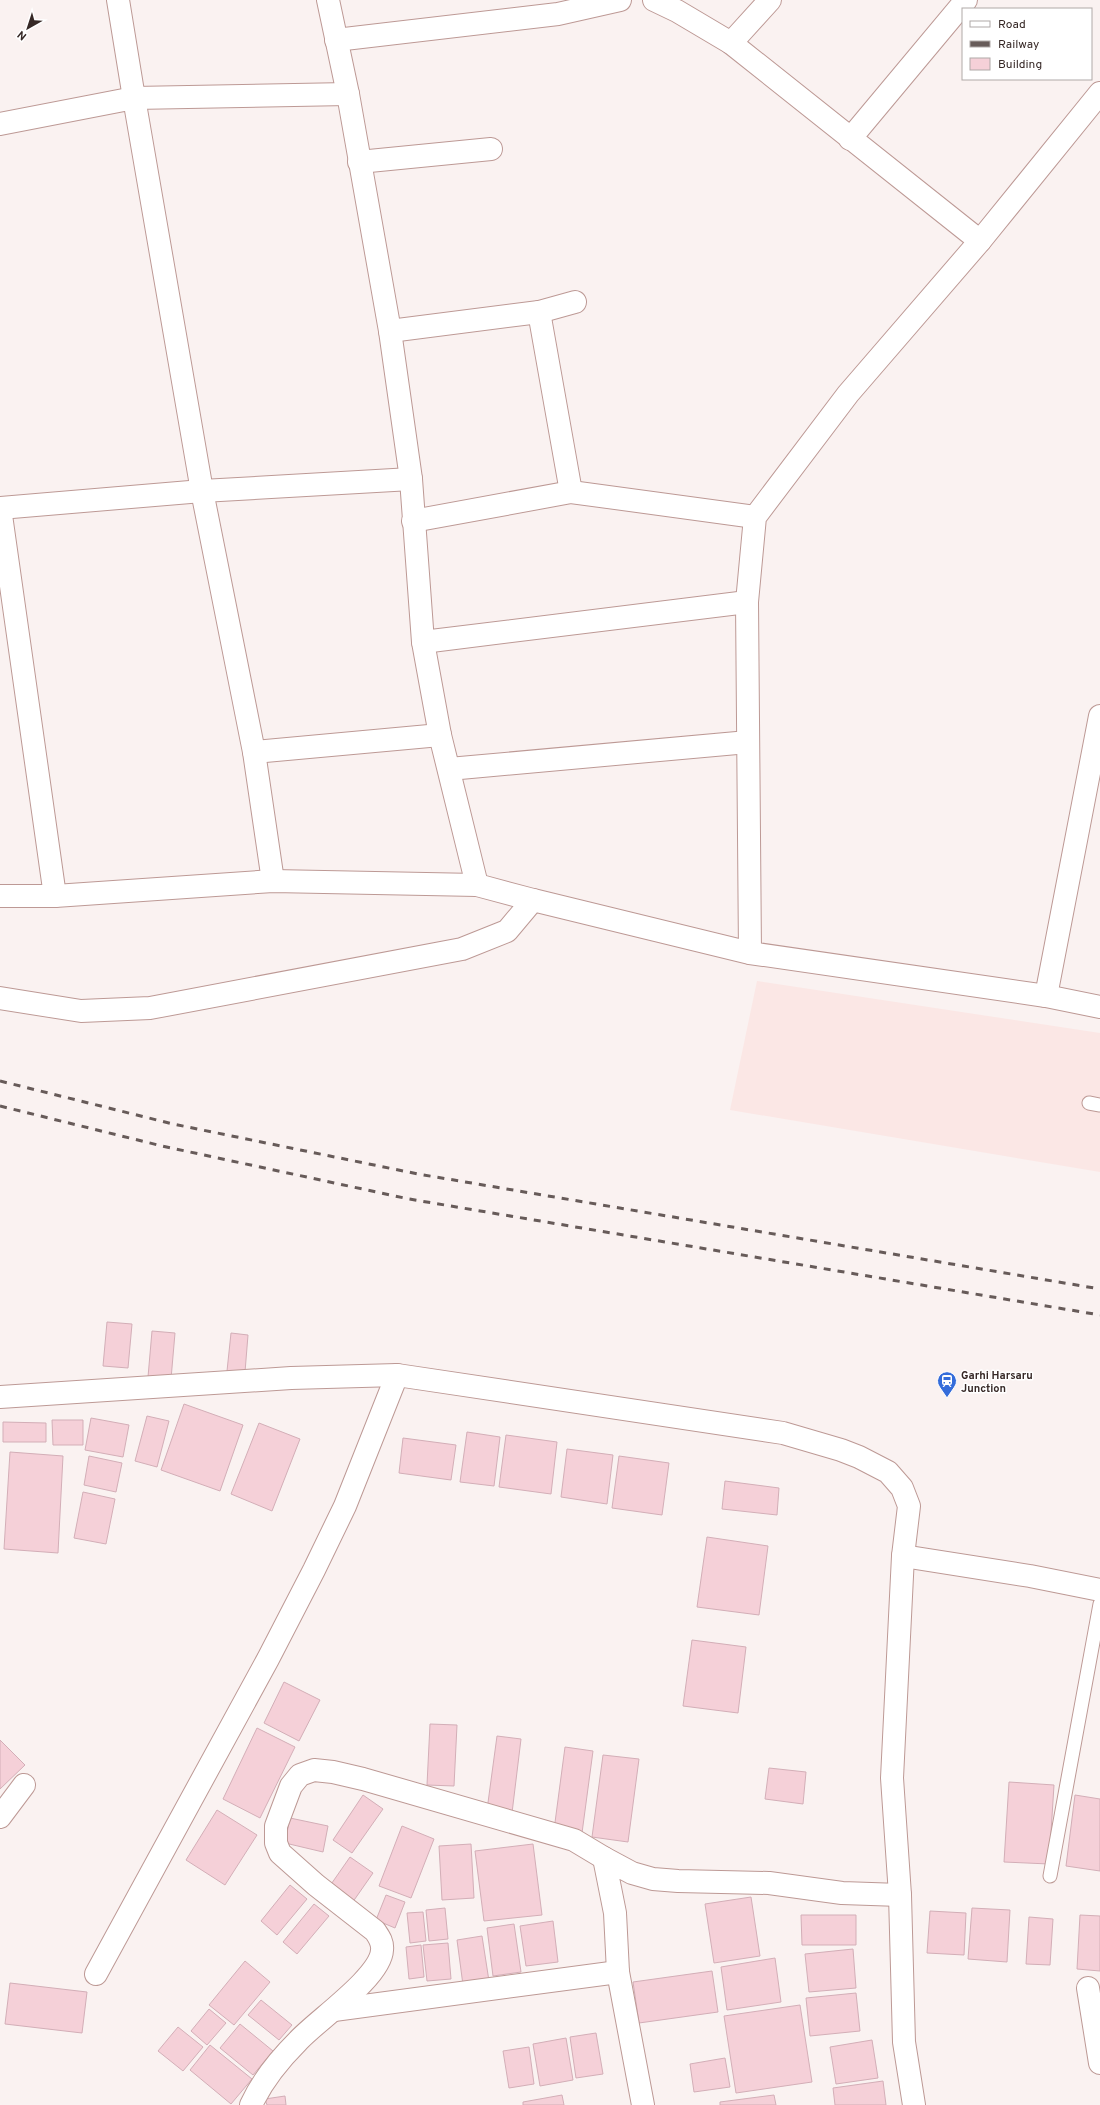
<svg xmlns="http://www.w3.org/2000/svg" width="1100" height="2105" viewBox="0 0 1100 2105" font-family="Overpass,sans-serif">
  <style>
    .built { fill: #fbe7e5 }
    .building { fill: #f5d0d8; stroke: #d3aeb7 }
    .lines { fill: none; stroke-linecap: round; stroke-linejoin: round }
    .service-casing { stroke: #bd9995; stroke-width: 15 }
    .minor-casing { stroke: #bd9995; stroke-width: 24 }
    .service { stroke: #fff; stroke-width: 13 }
    .minor { stroke: #fff; stroke-width: 22 }
    .rail { stroke: #675b59; stroke-width: 3; stroke-dasharray: 7 7; stroke-linecap: butt }
    .labels { text-anchor: middle; stroke-width: 3; stroke-linejoin: round; paint-order: stroke }
    .poi-label { font-size: 11px; font-weight: bold; fill: #362826; stroke: #fff; text-anchor: start }
  </style>
  <rect width="100%" height="100%" fill="#faf2f1"/>
  <!-- built -->
  <path class="built" d="M757,981L1100,1033V1172L730,1110Z"/>
  <!-- building -->
  <g class="building">
    <path d="M107,1322L132,1324L128,1368L103,1366Z"/>
    <path d="M152,1331L175,1333L171,1379L148,1377Z"/>
    <path d="M231,1333L248,1335L245,1372L227,1371Z"/>
    <path d="M184,1404L243,1425L220,1491L161,1470Z"/>
    <path d="M147,1416L169,1421L157,1467L135,1461Z"/>
    <path d="M91,1418L129,1425L123,1457L85,1450Z"/>
    <path d="M52,1420H83V1445H53Z"/>
    <path d="M3,1422L46,1423V1442H3Z"/>
    <path d="M259,1423L300,1439L272,1511L231,1494Z"/>
    <path d="M467,1432L500,1437L494,1486L460,1482Z"/>
    <path d="M506,1435L557,1442L551,1494L499,1487Z"/>
    <path d="M403,1438L456,1445L451,1480L399,1473Z"/>
    <path d="M567,1449L613,1455L607,1504L561,1497Z"/>
    <path d="M10,1452L63,1456L58,1553L4,1549Z"/>
    <path d="M89,1456L122,1463L116,1492L84,1485Z"/>
    <path d="M619,1456L669,1463L662,1515L612,1508Z"/>
    <path d="M725,1481L779,1488L777,1515L722,1509Z"/>
    <path d="M83,1492L115,1499L106,1544L74,1538Z"/>
    <path d="M707,1537L768,1546L759,1615L697,1607Z"/>
    <path d="M692,1640L746,1647L738,1713L683,1706Z"/>
    <path d="M284,1682L320,1700L299,1741L264,1723Z"/>
    <path d="M430,1724L457,1725L454,1786L427,1785Z"/>
    <path d="M257,1728L295,1747L260,1818L223,1799Z"/>
    <path d="M497,1736L521,1739L512,1813L487,1810Z"/>
    <path d="M0,1740L25,1765L0,1789Z"/>
    <path d="M565,1747L593,1751L582,1833L554,1830Z"/>
    <path d="M603,1755L639,1759L628,1842L592,1837Z"/>
    <path d="M769,1768L806,1772L803,1804L765,1799Z"/>
    <path d="M1009,1782L1054,1785L1049,1864L1004,1862Z"/>
    <path d="M363,1795L383,1809L352,1853L333,1840Z"/>
    <path d="M1075,1795L1100,1799V1871L1066,1866Z"/>
    <path d="M217,1810L257,1835L225,1885L186,1860Z"/>
    <path d="M290,1818L328,1826L323,1852L285,1843Z"/>
    <path d="M402,1826L434,1839L411,1898L379,1886Z"/>
    <path d="M471,1844L474,1898L442,1900L439,1846Z"/>
    <path d="M533,1844L542,1915L484,1921L475,1851Z"/>
    <path d="M350,1857L373,1873L350,1906L327,1890Z"/>
    <path d="M290,1885L307,1899L277,1935L261,1921Z"/>
    <path d="M386,1895L405,1902L395,1928L376,1920Z"/>
    <path d="M751,1897L760,1956L714,1963L705,1904Z"/>
    <path d="M314,1904L329,1916L297,1954L283,1942Z"/>
    <path d="M445,1908L448,1939L429,1941L426,1910Z"/>
    <path d="M972,1908L1010,1910L1007,1962L968,1959Z"/>
    <path d="M930,1911L966,1913L964,1955L927,1953Z"/>
    <path d="M423,1912L426,1941L410,1943L407,1913Z"/>
    <path d="M801,1915H856V1945H802Z"/>
    <path d="M1080,1915L1100,1916V1971L1077,1969Z"/>
    <path d="M1029,1917L1053,1919L1050,1965L1026,1964Z"/>
    <path d="M553,1921L558,1962L526,1966L520,1926Z"/>
    <path d="M514,1924L521,1972L493,1976L487,1928Z"/>
    <path d="M482,1936L489,1981L463,1985L457,1940Z"/>
    <path d="M448,1943L451,1979L427,1981L423,1945Z"/>
    <path d="M421,1945L424,1977L409,1979L406,1947Z"/>
    <path d="M853,1949L856,1988L809,1992L805,1954Z"/>
    <path d="M775,1958L781,2002L727,2010L721,1967Z"/>
    <path d="M245,1961L270,1982L234,2025L209,2005Z"/>
    <path d="M712,1971L718,2012L639,2023L633,1982Z"/>
    <path d="M10,1983L87,1992L82,2033L5,2024Z"/>
    <path d="M856,1993L860,2031L810,2036L806,1998Z"/>
    <path d="M261,2000L292,2025L279,2040L248,2015Z"/>
    <path d="M800,2005L812,2082L736,2093L724,2016Z"/>
    <path d="M209,2009L226,2023L207,2045L191,2031Z"/>
    <path d="M240,2024L273,2051L253,2075L220,2048Z"/>
    <path d="M178,2027L203,2047L183,2071L158,2051Z"/>
    <path d="M596,2033L603,2074L576,2078L570,2037Z"/>
    <path d="M566,2038L573,2080L540,2086L533,2044Z"/>
    <path d="M872,2040L878,2078L836,2084L830,2047Z"/>
    <path d="M210,2045L252,2079L231,2104L190,2070Z"/>
    <path d="M529,2047L534,2084L509,2088L503,2051Z"/>
    <path d="M725,2058L730,2087L694,2092L690,2064Z"/>
    <path d="M883,2081L886,2105H835L833,2088Z"/>
    <path d="M562,2095L564,2105H523V2102Z"/>
    <path d="M774,2095L776,2105H720V2102Z"/>
    <path d="M285,2096L286,2105H267L265,2099Z"/>
  </g>
  <g class="lines">
    <defs>
      <g id="service">
        <path d="M1089,1103L1100,1105"/>
        <path d="M1050,1876L1100,1604"/>
      </g>
      <g id="minor">
        <path d="M118,0L134,98L348,94"/>
        <path d="M328,0L348,94L390,331L411,479L423,642L440,735L477,885L533,900"/>
        <path d="M654,0L677,11L731,43L980,241"/>
        <path d="M336,40L558,14L620,0"/>
        <path d="M731,43L770,0"/>
        <path d="M0,124L134,98L202,491L254,752L273,881"/>
        <path d="M850,139L966,0"/>
        <path d="M359,162L491,149"/>
        <path d="M539,312L571,492"/>
        <path d="M390,331L539,312L575,302"/>
        <path d="M0,508L202,491L411,479"/>
        <path d="M0,508L55,896"/>
        <path d="M413,521L571,492L755,517"/>
        <path d="M423,642L747,602"/>
        <path d="M254,752L440,735"/>
        <path d="M449,769L748,742"/>
        <path d="M0,896H55L273,881L477,885"/>
        <path d="M750,953L747,602L755,517L848,394L980,241L1100,93"/>
        <path d="M1046,996L1100,716"/>
        <path d="M0,998L81,1011L150,1008L462,949L507,931L533,900L750,953L1046,996L1100,1007"/>
        <path d="M0,1397L291,1378L397,1375L783,1433L841,1450L859,1457L888,1472L902,1488L909,1506L903,1556L892,1778L900,1895L904,2042L914,2105"/>
        <path d="M903,1556L1030,1576L1100,1590"/>
        <path d="M0,1817L24,1785"/>
        <path d="M96,1974L268,1659L314,1570L345,1506L397,1375"/>
        <path d="M1088,1988L1100,2063"/>
        <path d="M334,2010L618,1972"/>
        <path d="M251,2105C262,2081 279,2060 298,2041C316,2021 381,1977 382,1950C383,1942 379,1937 375,1931L316,1885L280,1853L276,1843V1826L291,1786L300,1775L314,1770L333,1772L363,1779L574,1840L604,1858"/>
        <path d="M643,2105L618,1972L615,1913L604,1858L632,1873L653,1879L678,1881L769,1883L842,1893L900,1895"/>
      </g>
    </defs>
    <!-- service casing -->
    <use href="#service" class="service-casing"/>
    <!-- minor casing -->
    <use href="#minor" class="minor-casing"/>
    <!-- service -->
    <use href="#service" class="service"/>
    <!-- minor -->
    <use href="#minor" class="minor"/>
    <!-- rail -->
    <g class="rail">
      <path d="M0,1081L173,1124L418,1174L1100,1289"/>
      <path d="M0,1106L162,1146L409,1199L1100,1315"/>
    </g>
  </g>
  <!-- icons -->
  <defs>
    <symbol id="station-pin" viewBox="-11 -11 22 30"><path d="M0 17L-7.5 6A9.5 9.5 0 1 1 7.5 6Z" fill="#346cda" stroke="#fff"/><path d="M-3-6H3Q5-6 5-4V2Q5 4 3 4L4.5 6H3L1.5 4h-3L-3 6H-4.5L-3 4Q-5 4-5 2V-4Q-5-6-3-6ZM-3.5-4v3h7v-3ZM-3.5 1v1.5H-2V1ZM2 1v1.5H3.5V1Z" fill="#fff"/></symbol>
  </defs>
  <g fill-rule="evenodd">
    <use href="#station-pin" x="936" y="1370" width="22" height="30"/>
  </g>
  <g class="labels">
    <!-- poi labels -->
    <g class="poi-label">
      <text x="961" y="1379">Garhi Harsaru<tspan x="961" dy="13">Junction</tspan></text>
    </g>
  </g>
  <!-- legend -->
  <rect x="962" y="8" width="130" height="72" fill="#ffffff" stroke="#afa9a8"/>
  <rect x="970" y="21" width="20" height="6" fill="#ffffff" stroke="#afa9a8"/>
  <text x="998" y="28" font-size="12" fill="#362826">Road</text>
  <rect x="970" y="41" width="20" height="6" fill="#675b59" stroke="#afa9a8"/>
  <text x="998" y="48" font-size="12" fill="#362826">Railway</text>
  <rect x="970" y="58" width="20" height="12" fill="#f5d0d8" stroke="#afa9a8"/>
  <text x="998" y="68" font-size="12" fill="#362826">Building</text>
  <!-- north arrow -->
  <g transform="translate(28 28) rotate(219)" stroke="#ffffff" stroke-width="3" paint-order="stroke">
  <path d="M0-3L7 15L0 10L-7 15Z" fill="#362826"/>
  <text y="-6" font-size="11" font-weight="bold" text-anchor="middle" fill="#362826">N</text>
  </g>
</svg>
